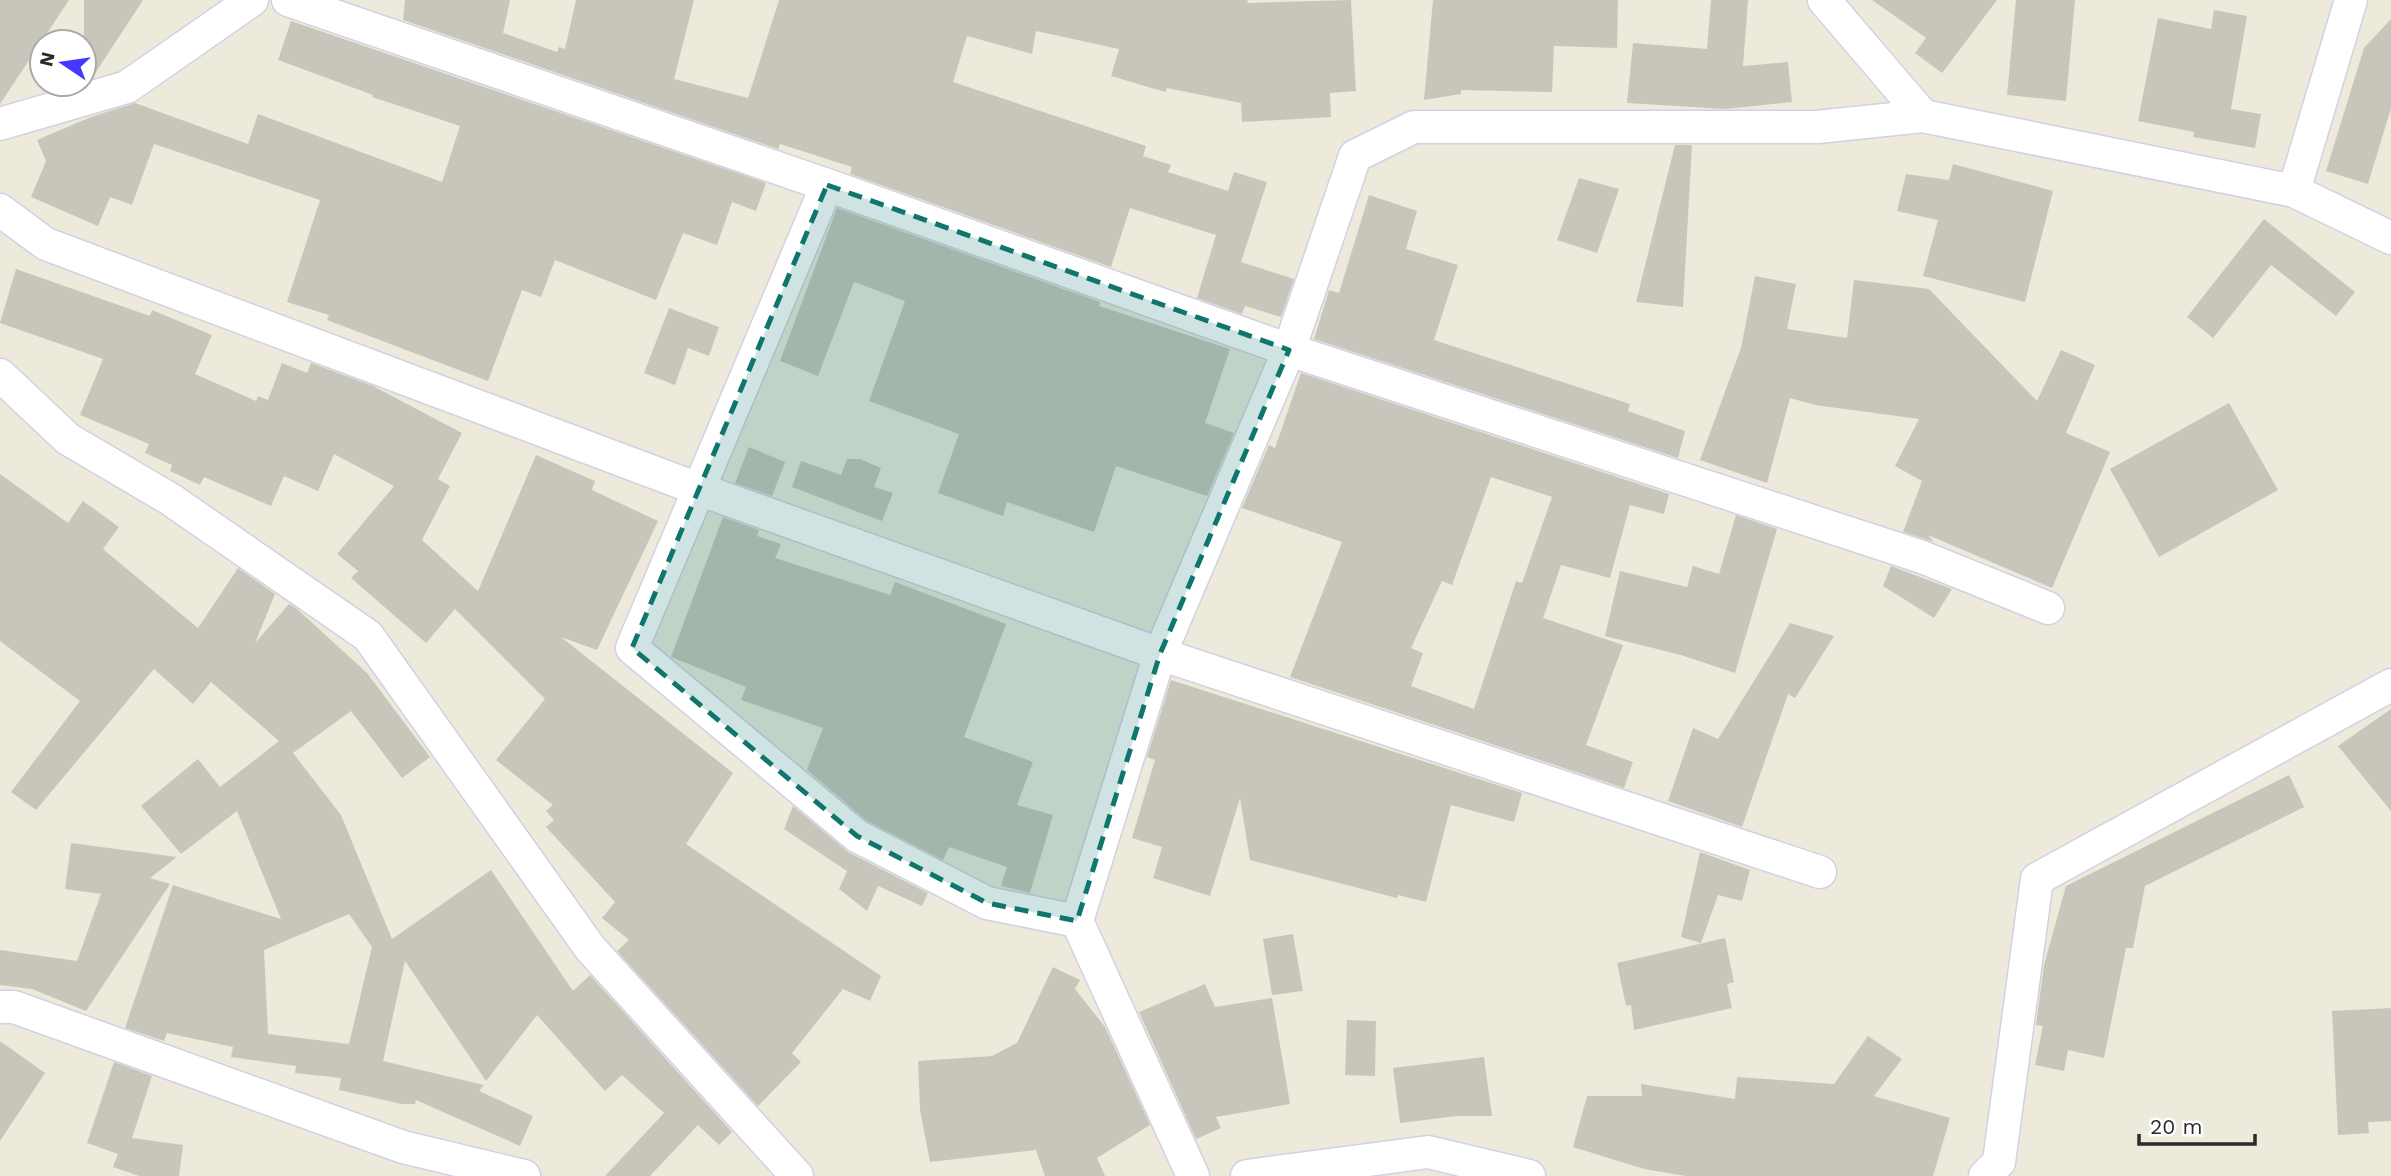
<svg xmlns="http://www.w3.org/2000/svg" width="2391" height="1176" viewBox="0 0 2391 1176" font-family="'Work Sans',sans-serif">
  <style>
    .building { fill: #c8c6bb; fill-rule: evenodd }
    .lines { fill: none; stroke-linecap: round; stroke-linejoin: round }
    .minor-casing { stroke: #d2d1e4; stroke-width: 35 }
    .minor { stroke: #fff; stroke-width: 32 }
    .marked { fill: #0f766e; fill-opacity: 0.2; stroke: #0f766e; stroke-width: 5; stroke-dasharray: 14 9; stroke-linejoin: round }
  </style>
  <rect width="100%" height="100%" fill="#edeadc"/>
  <!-- building -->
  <g class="building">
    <path d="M0,0H69L0,104Z"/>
    <path d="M84,0H143L92,78L84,80Z"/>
    <path d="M405,0H510L503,33L557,52L559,47L565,49L576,0H694L674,79L748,98L779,0H1248L1247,3L1351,0L1356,91L1330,93L1331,117L1242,122L1241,103L1167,88L1165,92L1111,76L1119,49L1036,31L1032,54L967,36L953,82L1146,146L1143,156L1171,165L1168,172L1228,191L1234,172L1267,182L1241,262L1294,279L1281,317L1245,306L1242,314L1197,298L1216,235L1130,208L1111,267L850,174L852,167L780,144L778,149L403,20Z"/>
    <path d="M1433,0H1618L1617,48L1554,46L1552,92L1461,90V94L1424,100Z"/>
    <path d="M1711,0H1748L1743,66L1788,62L1792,102L1725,109L1627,103L1633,43L1707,49Z"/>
    <path d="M1872,0H1997L1942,73L1915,53L1926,38Z"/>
    <path d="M2016,0H2075L2066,101L2007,95Z"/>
    <path d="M2214,10L2247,16L2231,109L2261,114L2255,148L2193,137L2194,132L2138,121L2158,18L2211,29Z"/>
    <path d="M2391,19V108L2368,184L2326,171L2364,48Z"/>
    <path d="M291,21L766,183L756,211L732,202L717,245L683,233L656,300L555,260L541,297L522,290L488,381L327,320L329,315L287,302L320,200L154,144L132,205L110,197L98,226L31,197L46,161L37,140L91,117L135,103L248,144L258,114L442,182L460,126L372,97L373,95L278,60Z"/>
    <path d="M1675,145H1692L1683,307L1636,302Z"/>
    <path d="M1953,164L2053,191L2025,302L1923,276L1938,220L1897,211L1906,174L1949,180Z"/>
    <path d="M1579,178L1619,189L1597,253L1557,240Z"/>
    <path d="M1369,195L1417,211L1406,249L1458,265L1434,340L1630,404L1628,411L1685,431L1678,458L1314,339L1329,290L1339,293Z"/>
    <path d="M837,208L1100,302L1099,306L1230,349L1205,423L1234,433L1207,496L1116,466L1094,532L1007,502L1003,516L938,493L959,434L869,401L905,301L854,282L818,376L780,361Z"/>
    <path d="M2264,219L2355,292L2336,316L2271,265L2213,338L2187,317Z"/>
    <path d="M16,269L150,316L152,310L212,335L195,374L256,401L258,396L268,400L282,363L307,373L311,363L373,386L462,433L438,479L450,486L422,540L478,591L536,455L595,481L592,490L658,521L597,650L561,637L733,773L686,844L881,976L870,1001L843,989L792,1053L801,1062L758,1106L617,951L629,940L602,918L615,902L546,827L554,820L546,811L553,805L496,760L545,699L455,609L426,643L351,578L358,571L337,554L394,486L334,454L318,491L284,476L271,506L204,477L200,485L170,471L172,465L145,453L149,444L80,415L103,359L0,323Z"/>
    <path d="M1755,276L1796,284L1787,329L1847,338L1854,280L1929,289L2037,401L2061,350L2095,365L2066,433L2110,452L2052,588L1928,535L1934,542L1903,532L1922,481L1895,466L1919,419L1815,405L1790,398L1767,483L1700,460L1741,348Z"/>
    <path d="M669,308L719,327L709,356L688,348L675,385L644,373Z"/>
    <path d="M1301,373L1669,494L1664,514L1630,505L1610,578L1561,565L1543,618L1623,645L1586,745L1633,762L1624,788L1290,677L1342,542L1242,508L1269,445L1275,448ZM1491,477L1552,497L1522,583L1516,581L1474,709L1411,686L1423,653L1411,648L1442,581L1452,585Z"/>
    <path d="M2229,403L2278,490L2159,557L2110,469Z"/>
    <path d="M749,447L785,462L772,496L735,483Z"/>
    <path d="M847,459H860L881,468L874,487L893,493L882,521L792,487L801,461L841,475Z"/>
    <path d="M0,474L68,523L83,501L119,527L103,549L198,628L238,568L275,594L255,643L289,604L296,608L367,673L430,757L402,778L351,711L293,753L341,815L392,939L491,870L573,991L590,975L732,1132L719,1145L698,1125L650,1176H605L664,1113L622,1075L605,1091L537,1015L486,1081L405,961L383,1061L484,1085L479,1091L533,1116L520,1146L416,1100L415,1104H402L339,1090L341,1078L295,1073L296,1066L231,1057L233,1047L167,1033L164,1041L125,1028L173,885L281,919L237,811L181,854L141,806L198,759L220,787L279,741L211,682L193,704L154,669L36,810L11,792L80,701L0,641ZM349,914L372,947L349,1044L268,1034L264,950Z"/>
    <path d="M1736,515L1777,529L1735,673L1681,655L1605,636L1620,571L1687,587L1693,566L1719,574Z"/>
    <path d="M723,517L759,530L757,536L781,544L775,558L890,595L895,582L1006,624L964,737L1033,762L1017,805L1053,815L1030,893L1001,886L1007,867L949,847L943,860L867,821L807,770L823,728L741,700L746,687L671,657Z"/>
    <path d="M1891,566L1952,589L1934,618L1883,586Z"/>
    <path d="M1790,623L1834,636L1795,698L1788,694L1742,827L1668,801L1693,728L1718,739Z"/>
    <path d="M1171,680L1522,793L1514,822L1451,805L1426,902L1398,895L1397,898L1250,860L1240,798L1210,896L1153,878L1162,847L1132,838L1155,760L1147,757Z"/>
    <path d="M2391,709V811L2338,746Z"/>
    <path d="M2289,775L2304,807L2145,886L2133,948H2126L2104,1058L2068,1050L2064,1071L2035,1065L2043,1026L2036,1025L2044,965L2066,886Z"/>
    <path d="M793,806L848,852L928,893L922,906L878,886L867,911L839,889L847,871L784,829Z"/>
    <path d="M71,843L177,857L150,878L170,884L86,1011L32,989L0,985V950L77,961L101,894L65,889Z"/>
    <path d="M1700,852L1750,870L1742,901L1718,895L1701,943L1681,937Z"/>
    <path d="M1293,934L1303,991L1272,995L1263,939Z"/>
    <path d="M1725,938L1734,982L1727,984L1732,1008L1634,1030L1631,1005L1626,1006L1617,963Z"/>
    <path d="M1053,967L1080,980L1075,989L1105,1027L1150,1125L1097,1158L1105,1176H1045L1036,1150L930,1162L920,1110L918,1061L992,1056L1017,1043Z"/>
    <path d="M1205,984L1215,1007L1272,998L1290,1104L1216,1117L1221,1128L1196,1139L1139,1012Z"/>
    <path d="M2391,1008V1121L2368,1122L2369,1133L2338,1135L2332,1011Z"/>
    <path d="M1347,1020L1376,1021L1375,1076L1345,1075Z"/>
    <path d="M1868,1036L1902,1059L1874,1096L1950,1118L1933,1176H1686L1644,1169L1573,1147L1587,1096H1642L1641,1084L1735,1099L1737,1077L1834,1084Z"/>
    <path d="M0,1041L45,1073L0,1141Z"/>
    <path d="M1484,1057L1492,1116H1457L1400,1123L1393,1068Z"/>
    <path d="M114,1062L152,1076L132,1138L183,1145L179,1176H139L113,1167L118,1154L87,1143Z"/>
  </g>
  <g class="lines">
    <defs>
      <g id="minor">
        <path d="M288,0L827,185L1289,350L1922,557L2048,608"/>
        <path d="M1824,0L1923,116L2294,191L2391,238"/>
        <path d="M0,124L127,87L252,0"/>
        <path d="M827,185L632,648L857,836L987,903L1077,921"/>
        <path d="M2294,191L2351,0"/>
        <path d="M0,210L46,244L701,490L1160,654L1820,872"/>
        <path d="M0,375L68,439L170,499L368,636L590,948L797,1176"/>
        <path d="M0,1007H14L403,1147L524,1176"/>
        <path d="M1193,1176L1077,921L1160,654L1289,350L1355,156L1414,127H1817L1923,116"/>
        <path d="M1247,1176L1428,1152L1529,1176"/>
        <path d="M1985,1176L1999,1162L2037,879L2391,685"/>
      </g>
    </defs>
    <!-- minor casing -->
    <use href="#minor" class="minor-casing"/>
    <!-- minor -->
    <use href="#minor" class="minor"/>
  </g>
  <!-- marked area -->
  <path class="marked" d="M827,185L1289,350L1160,654L1077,921L987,903L857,836L632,648Z"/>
  <!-- north arrow -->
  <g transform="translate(63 63) rotate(283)"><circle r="33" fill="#ffffff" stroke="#aaaaaa" stroke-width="2"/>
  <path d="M0-5L12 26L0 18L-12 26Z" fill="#4637ff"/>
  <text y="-10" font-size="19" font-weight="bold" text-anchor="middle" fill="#2a2a2a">N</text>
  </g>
  <!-- scale -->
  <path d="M2139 1134v10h116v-10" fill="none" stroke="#2a2a2a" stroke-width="3.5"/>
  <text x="2150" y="1134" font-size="21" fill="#2a2a2a" stroke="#ffffff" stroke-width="5" paint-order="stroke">20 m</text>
</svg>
